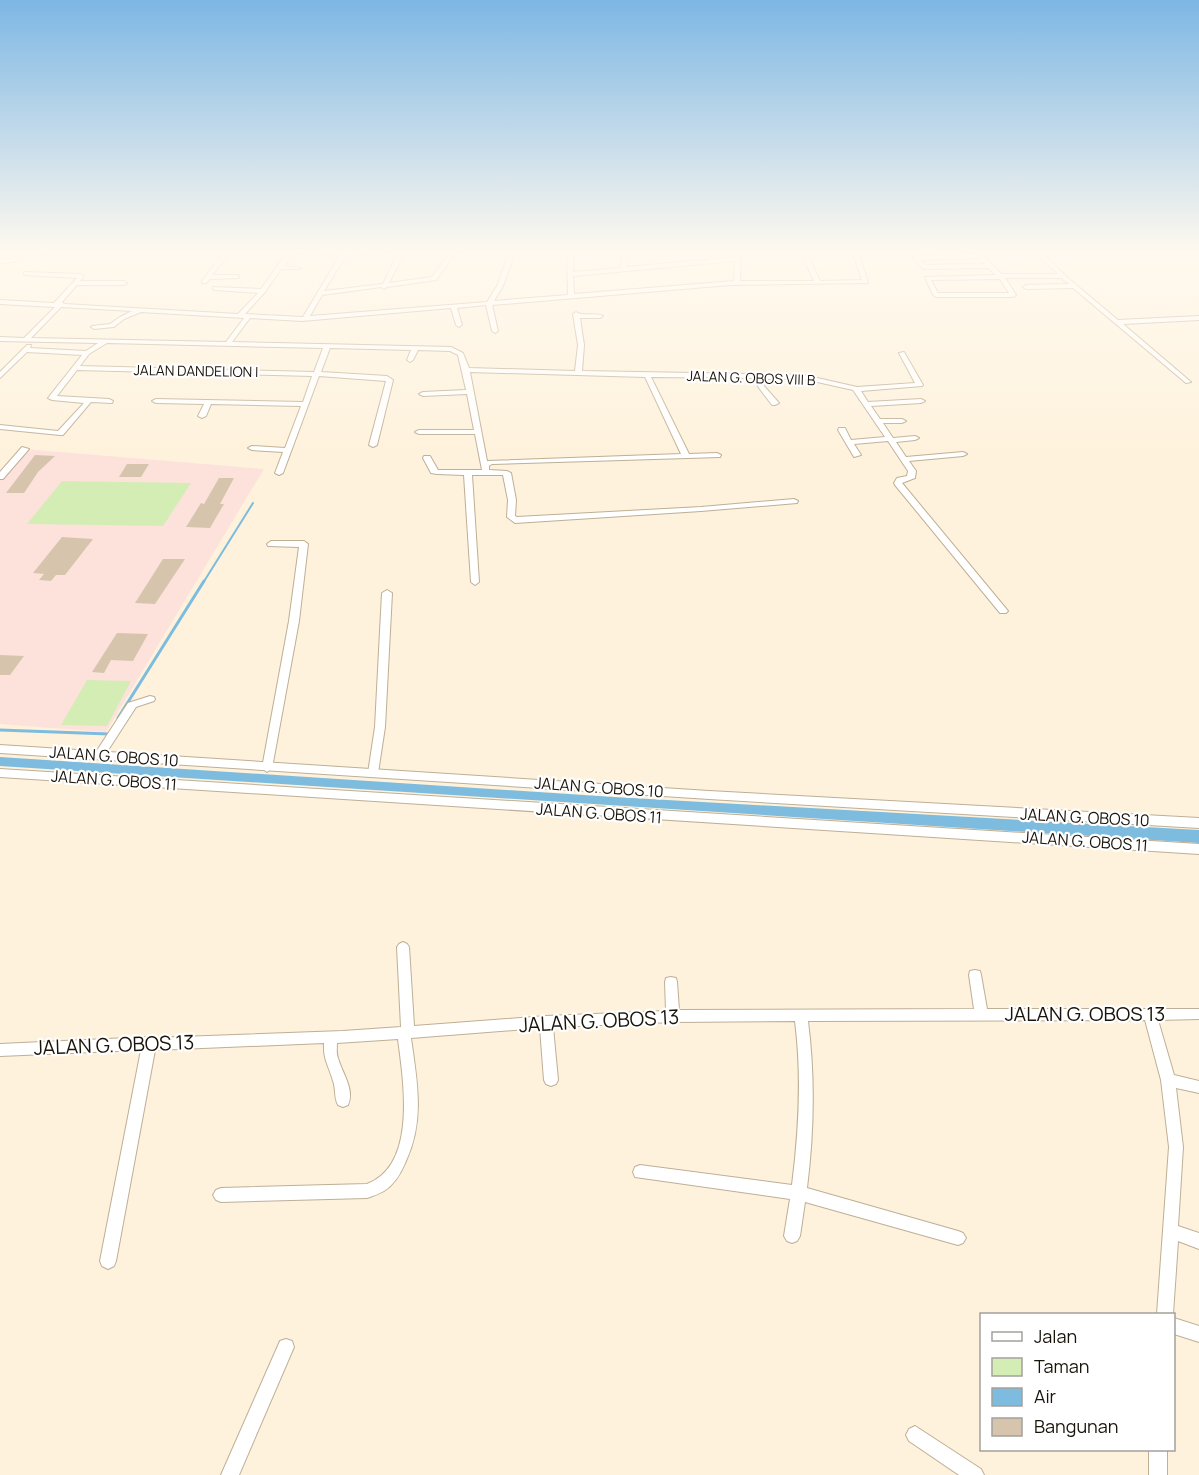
<svg xmlns="http://www.w3.org/2000/svg" width="1199" height="1475" viewBox="0 0 1199 1475" font-family="Manrope,sans-serif">
  <style>
    .education { fill: #fde2dc }
    .green { fill: #d4edb5 }
    .water { fill: #7dbcdf }
    .lines { fill: none; stroke-linecap: round; stroke-linejoin: round }
    .stream-far1 { stroke: #7dbcdf; stroke-width: 2 }
    .stream { stroke: #7dbcdf; stroke-width: 3 }
    .building { fill: #d7c4ac }
    .minor-casing { stroke: #beaf96; stroke-width: 2 }
    .tertiary-casing { stroke: #beaf96; stroke-width: 2 }
    .minor { fill: #fff; fill-rule: evenodd }
    .tertiary { fill: #fff; fill-rule: evenodd }
    .labels { text-anchor: middle; stroke-width: 4.5; stroke-linejoin: round; paint-order: stroke }
    .far-street-label { font-size: 14px; fill: #19140a; stroke: #fff }
    .street-label { font-size: 16px; fill: #19140a; stroke: #fff }
    .near-street-label { font-size: 20px; fill: #19140a; stroke: #fff }
  </style>
  <rect width="100%" height="100%" fill="#fef2dc"/>
  <!-- education -->
  <path class="education" d="M24,449L264,469L106,732L0,724V475Z"/>
  <!-- green -->
  <g class="green">
    <path d="M62,481L191,483L163,526L27,524Z"/>
    <path d="M87,680L131,681L107,726L61,725Z"/>
  </g>
  <!-- water -->
  <path class="water" d="M0,757L614,797L1199,830V843L0,766Z"/>
  <g class="lines">
    <!-- stream-far1 -->
    <path class="stream-far1" d="M203,583L253,503"/>
    <!-- stream -->
    <g class="stream">
      <path d="M118,718L204,581"/>
      <path d="M0,730L109,734"/>
    </g>
  </g>
  <!-- building -->
  <g class="building">
    <path d="M35,455L55,456L38,472L24,493H6Z"/>
    <path d="M127,464H149L141,477H119Z"/>
    <path d="M219,478H234L220,504H224L210,528L186,527L201,503L204,504Z"/>
    <path d="M62,537L93,539L65,575H56L51,581L39,580L44,574L33,573Z"/>
    <path d="M163,559H185L155,604L135,603Z"/>
    <path d="M117,633L148,634L133,661L111,660L104,673L92,672Z"/>
    <path d="M0,655L24,656L10,675H0Z"/>
  </g>
  <g class="lines">
    <defs>
      <g id="minor">
        <path d="M22,251H28L15,262L0,263V259H12Z"/>
        <path d="M43,251L57,253C53,256 45,256 41,253Z"/>
        <path d="M225,251H231L212,275H237L239,276V278L210,279L206,283H202V281Z"/>
        <path d="M288,251L344,252L389,251L386,253L346,256L324,291L383,284L399,251H405L389,283L432,277L451,251H457L436,280L387,287L384,289L381,287L322,295L310,316L487,302L497,286L510,251H516L503,286L494,301L568,295L567,251H573V272L621,268L622,251H628L627,267L735,257V251H741L740,281H814L800,251H806L820,281L862,280L852,251H858L868,283L730,285L492,305L498,331L495,333L492,331L486,305L457,308L462,325L459,327L456,325L451,308L302,321L250,318L232,342L451,347L463,353L469,368L575,371L578,345L573,314L576,312C584,317 595,312 603,316L600,318H580L584,345L582,371L804,375L857,387L915,383L899,353L904,352L923,385L922,386L861,391L868,402L921,399L925,401L921,403L871,406L880,419H902L906,421L902,423H883L893,438L915,436L919,438L915,440L896,442L906,457L963,452L967,454L963,456L909,461L916,471L915,478L902,483L1008,611L1006,613H1000L895,485L894,483L897,478L907,476L908,471L888,441L854,444L861,455L854,457L838,430L839,428H845L851,440L885,437L853,390L804,379H761L764,386L779,403L775,405H772L759,388L754,378L651,377L689,454L717,453L721,455L720,457L492,464L489,466V470L507,471L511,473L516,500L515,516L517,517L701,507L794,499L798,501L797,503L701,511L515,523L507,517L508,500L503,475H472L479,582L475,585L471,582L464,475L437,474L431,473L423,458L424,456H430L438,470H482L475,434H419L415,432L419,430H474L467,394L423,396L419,394L423,392L466,390L458,355L450,351L418,350L413,360L410,362L407,360L411,350L330,348L321,372L387,376L393,380L377,445L373,447L369,445L386,381L319,376L283,473L279,475L275,473L283,452L252,450L248,448L252,446L285,448L301,406L211,404L206,416L202,418L198,416L204,404L156,403L152,401L156,399L303,402L312,376L77,370L57,396L109,399L113,401L112,403L91,402L63,435H60L0,429V425L58,431L84,403L52,400L48,398L82,355L27,352L0,378V372L27,345H31L30,348L86,351L98,343L0,341V337L24,338L55,307L0,304V300L54,303L77,278L26,275L24,274V272L81,274L84,276L80,281H124L127,283L124,285H77L62,302L64,304L238,314L258,293L215,290L213,289V287L261,289ZM293,253L340,255L303,317L245,314L265,292L281,269H300L301,268L284,266ZM735,261L734,281L574,294L573,276ZM61,307L132,311L120,317L110,324L92,326L91,327L94,329L114,327L124,319L141,312L244,318L226,342L31,338ZM107,343L323,348L314,372L80,366L89,354ZM470,372L645,377L681,454L487,461Z"/>
        <path d="M972,251H978L1002,274H1058L1034,251H1040L1069,279L1118,320L1199,316V320L1123,324L1191,382L1186,383L1073,288L1026,289L1023,287L1026,285L1069,284L1061,278H1005L1016,295L1013,297H936L933,295L925,277L996,275L988,268L923,269L913,258L916,256L975,254ZM979,258L985,264L925,265L920,260ZM1000,279L1009,293H938L931,280Z"/>
        <path d="M22,447L29,449L3,479H0V472Z"/>
        <path d="M271,541H304L308,544L299,621L272,768L267,772L262,768L289,621L299,547L268,546L267,544Z"/>
        <path d="M387,590L392,593L385,727L378,773L373,777L368,773L375,727L382,593Z"/>
        <path d="M150,696L154,697L155,699L154,701L136,707L103,758H95L94,755L128,703Z"/>
        <path d="M403,942L407,944L409,947L414,1026L546,1016L666,1011L665,982L666,978L671,977L676,978L677,982L679,1010L974,1009L969,975L970,971L975,970L980,971L981,975L987,1009H1199V1019L1158,1020L1174,1075L1199,1081V1093L1176,1088L1183,1147L1178,1226L1199,1233V1249L1178,1241L1173,1314H1157L1169,1147L1161,1080L1145,1020L808,1021C815,1076 814,1133 807,1188L958,1231L963,1233L966,1238L963,1243L958,1245L805,1202L800,1236L797,1241L792,1243L787,1241L784,1236L790,1199L635,1177L633,1172L635,1167L640,1165L792,1185C799,1130 802,1076 795,1021L673,1022L553,1027L558,1080L556,1084L551,1086L546,1084L544,1080L540,1028L411,1038C417,1081 425,1120 406,1161C401,1173 395,1184 384,1191C379,1194 373,1196 367,1198L221,1202L216,1200L213,1195L216,1190L221,1188L367,1184C418,1165 403,1079 398,1039L337,1043C337,1048 336,1053 338,1058C342,1073 355,1089 348,1105L343,1107L338,1105C334,1098 336,1089 333,1081C329,1066 323,1060 324,1043L155,1050L116,1261L114,1266L108,1269L102,1266L100,1261L141,1050L0,1056V1044L149,1037L152,1038L343,1031L401,1027L397,947L399,944Z"/>
        <path d="M1174,1318L1199,1326V1342L1174,1334Z"/>
        <path d="M286,1339L292,1341L294,1347L239,1475H221L280,1341Z"/>
        <path d="M915,1426L981,1469L984,1475H959L909,1441L906,1435L909,1429Z"/>
        <rect x="1149" y="1450" width="18" height="25"/>
      </g>
      <g id="tertiary">
        <path d="M0,745L709,791L1199,818V828L709,799L0,753Z"/>
        <path d="M0,769L1199,844V854L0,777Z"/>
      </g>
    </defs>
    <!-- minor casing -->
    <use href="#minor" class="minor-casing"/>
    <!-- tertiary casing -->
    <use href="#tertiary" class="tertiary-casing"/>
    <!-- minor -->
    <use href="#minor" class="minor"/>
    <!-- tertiary -->
    <use href="#tertiary" class="tertiary"/>
  </g>
  <!-- sky -->
  <linearGradient id="sky" x2="0" y2="1"><stop stop-color="#7db7e4"/><stop offset="0.55" stop-color="#fff9ef"/><stop offset="1" stop-color="#fff9ef" stop-opacity="0"/></linearGradient>
  <rect width="1199" height="457" fill="url(#sky)"/>
  <g class="labels">
    <!-- far-street labels -->
    <g class="far-street-label">
      <text transform="translate(196 371) rotate(1)" y="5">JALAN DANDELION I</text>
      <text transform="translate(751 378) rotate(2)" y="5">JALAN G. OBOS VIII B</text>
    </g>
    <!-- street labels -->
    <g class="street-label">
      <text transform="translate(114 756) rotate(4)" y="6">JALAN G. OBOS 10</text>
      <text transform="translate(114 780) rotate(4)" y="6">JALAN G. OBOS 11</text>
      <text transform="translate(599 787) rotate(4)" y="6">JALAN G. OBOS 10</text>
      <text transform="translate(599 813) rotate(4)" y="6">JALAN G. OBOS 11</text>
      <text transform="translate(1085 817) rotate(3)" y="6">JALAN G. OBOS 10</text>
      <text transform="translate(1085 841) rotate(4)" y="6">JALAN G. OBOS 11</text>
    </g>
    <!-- near-street labels -->
    <g class="near-street-label">
      <text x="1085" y="1021">JALAN G. OBOS 13</text>
      <text transform="translate(599 1021) rotate(-3)" y="7">JALAN G. OBOS 13</text>
      <text transform="translate(114 1045) rotate(-2)" y="7">JALAN G. OBOS 13</text>
    </g>
  </g>
  <!-- legend -->
  <rect x="980" y="1313" width="195" height="138" fill="#ffffff" stroke="#a3a19d" stroke-width="1.5"/>
  <rect x="992" y="1332" width="30" height="9" fill="#ffffff" stroke="#a3a19d" stroke-width="1.5"/>
  <text x="1034" y="1343" font-size="18" fill="#19140a">Jalan</text>
  <rect x="992" y="1358" width="30" height="18" fill="#d4edb5" stroke="#a3a19d" stroke-width="1.5"/>
  <text x="1034" y="1373" font-size="18" fill="#19140a">Taman</text>
  <rect x="992" y="1388" width="30" height="18" fill="#7dbcdf" stroke="#a3a19d" stroke-width="1.5"/>
  <text x="1034" y="1403" font-size="18" fill="#19140a">Air</text>
  <rect x="992" y="1418" width="30" height="18" fill="#d7c4ac" stroke="#a3a19d" stroke-width="1.5"/>
  <text x="1034" y="1433" font-size="18" fill="#19140a">Bangunan</text>
</svg>
